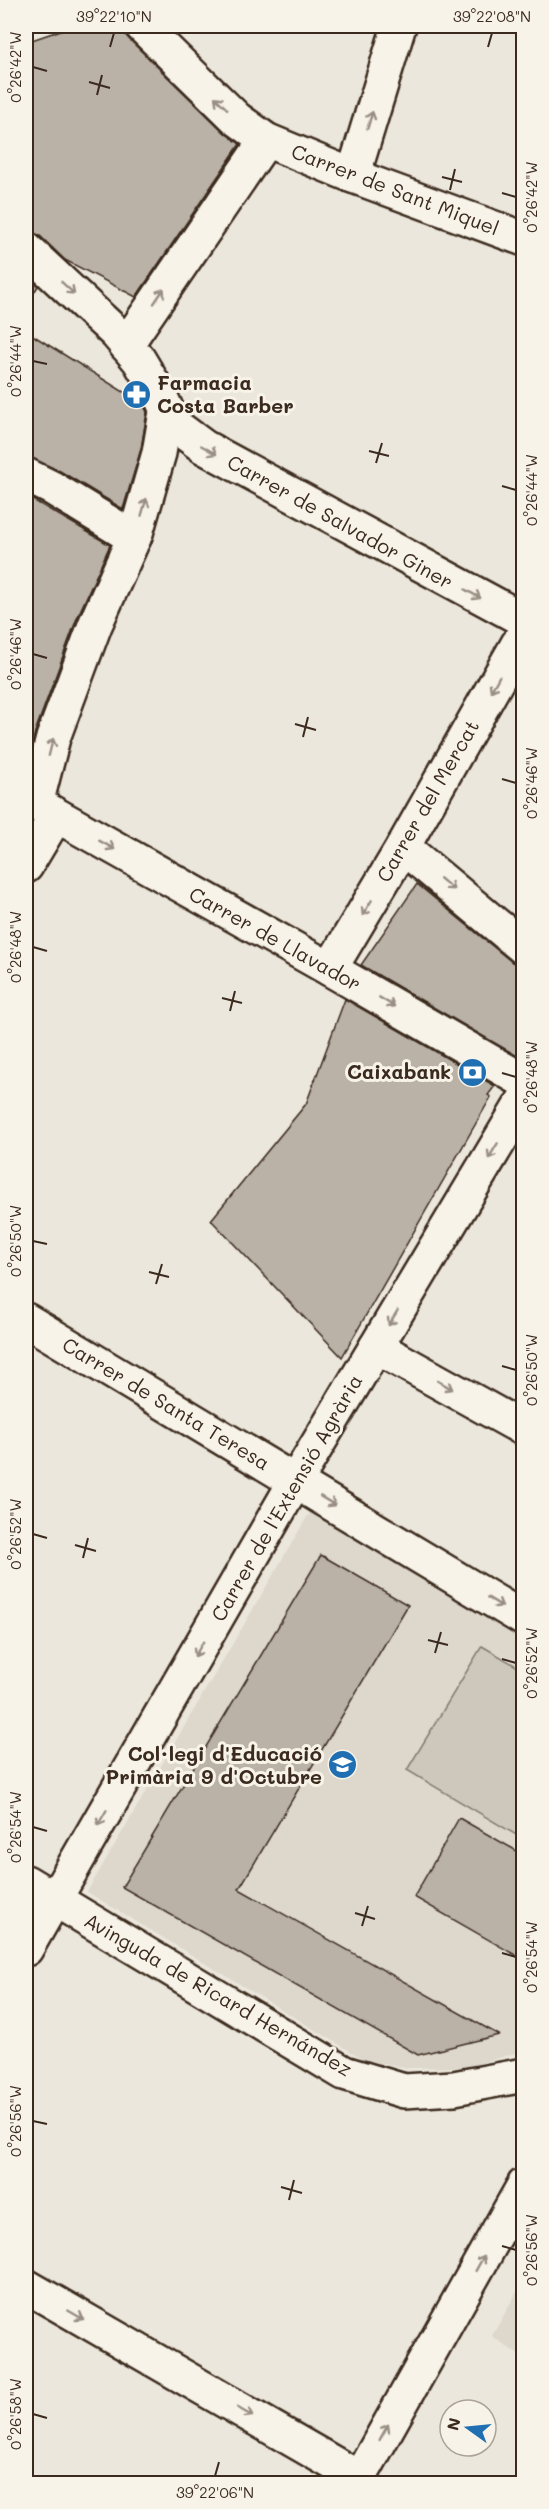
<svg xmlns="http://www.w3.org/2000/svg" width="549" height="2509" viewBox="0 0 549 2509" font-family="Mali,sans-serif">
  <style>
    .built { fill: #ddd7cc }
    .green { fill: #cec8bc; stroke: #84796d; stroke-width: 1.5 }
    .building { fill: #bab2a7; stroke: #3b2a1e; stroke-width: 1.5 }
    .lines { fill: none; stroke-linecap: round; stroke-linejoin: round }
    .street-casing { stroke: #3b2a1e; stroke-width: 38 }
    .secondary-casing { stroke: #3b2a1e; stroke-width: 38 }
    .street { stroke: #f7f3e8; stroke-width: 33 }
    .secondary { stroke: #f7f3e8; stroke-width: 33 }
    .oneway { stroke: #998e83 }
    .ticks { fill: none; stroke: #3b2a1e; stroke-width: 2 }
    .labels { text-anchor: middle; stroke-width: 6; stroke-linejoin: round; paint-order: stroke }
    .street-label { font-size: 20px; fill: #3b2a1e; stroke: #f7f3e8 }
    .poi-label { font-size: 20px; font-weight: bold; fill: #3b2a1e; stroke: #f7f3e8; text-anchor: end }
    .neatline { fill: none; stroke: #3b2a1e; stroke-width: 2 }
    .ticks-label { font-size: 15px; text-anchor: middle; fill: #3b2a1e }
  </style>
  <rect width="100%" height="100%" fill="#ece7dc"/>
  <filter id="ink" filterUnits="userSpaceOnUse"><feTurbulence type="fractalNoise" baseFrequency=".0167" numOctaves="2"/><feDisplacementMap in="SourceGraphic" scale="12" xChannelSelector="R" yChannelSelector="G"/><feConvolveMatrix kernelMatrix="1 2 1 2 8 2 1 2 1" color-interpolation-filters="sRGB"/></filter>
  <g filter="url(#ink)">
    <!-- built -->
    <g class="built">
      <path d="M310,1512L523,1639V2051L467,2067L408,2068L365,2060L87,1892Z"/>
      <path d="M523,2281V2358L492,2336Z"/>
    </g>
    <!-- green -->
    <path class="green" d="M482,1646L523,1670V1839L407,1770Z"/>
    <!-- building -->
    <g class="building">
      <path d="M68,26H118L129,39L224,132L240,144L136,297L65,260L39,235L26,231V42L64,29Z"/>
      <path d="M26,274L38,286L26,306Z"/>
      <path d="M26,331L143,404L147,412L141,449L123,509L60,471L26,456Z"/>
      <path d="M26,496L110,545L77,618L35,732L26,770Z"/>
      <path d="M417,884L512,962L524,966V1047L517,1056L361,965Z"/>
      <path d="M345,999L495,1086L488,1095L491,1097L342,1357L211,1220L306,1104Z"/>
      <path d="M321,1555L408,1605L239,1889L499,2035L418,2055L122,1887Z"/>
      <path d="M459,1818L524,1855V1960L414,1897Z"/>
    </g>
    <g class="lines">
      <defs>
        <g id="street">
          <path d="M142,26L237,119L266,140L353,176L524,239"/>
          <path d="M353,176L399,26"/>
          <path d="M26,249L116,333L139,360L160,395L173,424L204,447L524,620"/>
          <path d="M126,345L266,140"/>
          <path d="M26,475L52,488L134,538"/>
          <path d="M26,798L330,969L524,1081"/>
          <path d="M36,804L53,738L95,625L136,533L159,453L166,412"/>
          <path d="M403,847L524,948"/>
          <path d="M26,866L56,816"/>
          <path d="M330,969L403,847L524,633"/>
          <path d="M26,1320L524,1619"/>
          <path d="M376,1347L524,1429"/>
          <path d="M26,1949L295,1482L524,1100"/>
          <path d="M26,2286L359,2478"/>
          <path d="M356,2484L524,2185"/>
        </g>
        <path id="secondary" d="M26,1882L344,2073L404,2091L454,2088L524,2075"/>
      </defs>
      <!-- street casing -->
      <use href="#street" class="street-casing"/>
      <!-- secondary casing -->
      <use href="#secondary" class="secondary-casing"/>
      <!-- street -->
      <use href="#street" class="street"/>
      <!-- secondary -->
      <use href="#secondary" class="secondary"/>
    </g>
    <!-- one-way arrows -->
    <defs><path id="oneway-shaft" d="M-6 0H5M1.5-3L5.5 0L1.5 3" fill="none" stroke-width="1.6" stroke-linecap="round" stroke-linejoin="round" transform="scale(1.5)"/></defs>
    <g class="oneway">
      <use href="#oneway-shaft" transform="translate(221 103) rotate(-136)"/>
      <use href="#oneway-shaft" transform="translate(370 120) rotate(-73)"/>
      <use href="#oneway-shaft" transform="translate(68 288) rotate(43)"/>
      <use href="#oneway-shaft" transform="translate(159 296) rotate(-56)"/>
      <use href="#oneway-shaft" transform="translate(209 450) rotate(30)"/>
      <use href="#oneway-shaft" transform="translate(144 507) rotate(-74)"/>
      <use href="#oneway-shaft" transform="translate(473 594) rotate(29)"/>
      <use href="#oneway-shaft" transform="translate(495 684) rotate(119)"/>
      <use href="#oneway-shaft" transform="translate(51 747) rotate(-76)"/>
      <use href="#oneway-shaft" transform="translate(107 845) rotate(29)"/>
      <use href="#oneway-shaft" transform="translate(447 884) rotate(40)"/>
      <use href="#oneway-shaft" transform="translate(367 908) rotate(121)"/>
      <use href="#oneway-shaft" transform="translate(387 1002) rotate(31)"/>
      <use href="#oneway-shaft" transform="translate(493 1151) rotate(121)"/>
      <use href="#oneway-shaft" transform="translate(393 1318) rotate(121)"/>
      <use href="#oneway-shaft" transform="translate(445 1385) rotate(29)"/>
      <use href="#oneway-shaft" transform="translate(328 1501) rotate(31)"/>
      <use href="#oneway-shaft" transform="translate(495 1602) rotate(31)"/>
      <use href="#oneway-shaft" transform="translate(199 1649) rotate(120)"/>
      <use href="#oneway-shaft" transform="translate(102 1818) rotate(120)"/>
      <use href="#oneway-shaft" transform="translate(480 2263) rotate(-61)"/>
      <use href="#oneway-shaft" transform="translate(76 2315) rotate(30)"/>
      <use href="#oneway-shaft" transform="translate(245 2412) rotate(30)"/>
      <use href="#oneway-shaft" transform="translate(384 2432) rotate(-61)"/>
    </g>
  </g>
  <!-- ticks -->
  <path class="ticks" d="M110,47L114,33M488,47L492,33M33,67L47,71M89,82L110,88M97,95L102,75M442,177L462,182M450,190L455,169M502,193L516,197M33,361L47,364M369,451L389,456M376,463L382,443M502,486L516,490M33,654L47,658M295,724L316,730M303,737L308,717M502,779L516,783M33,947L47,951M222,998L242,1003M230,1011L235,991M502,1073L516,1077M33,1241L47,1244M149,1272L169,1277M156,1284L162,1264M502,1366L516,1370M33,1534L47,1538M75,1545L96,1551M83,1558L88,1538M428,1640L448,1645M435,1653L441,1632M502,1659L516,1663M33,1827L47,1831M355,1913L375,1919M362,1926L368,1906M502,1953L516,1957M33,2121L47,2124M281,2187L302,2193M289,2200L294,2180M502,2246L516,2250M33,2414L47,2418M215,2476L219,2462"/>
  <!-- icons -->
  <defs>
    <symbol id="pharmacy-disc" viewBox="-11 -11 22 22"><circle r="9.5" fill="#1f6fb2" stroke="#f7f3e8"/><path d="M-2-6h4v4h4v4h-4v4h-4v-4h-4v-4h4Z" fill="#fff"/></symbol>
    <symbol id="bank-disc" viewBox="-11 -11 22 22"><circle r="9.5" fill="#1f6fb2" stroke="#f7f3e8"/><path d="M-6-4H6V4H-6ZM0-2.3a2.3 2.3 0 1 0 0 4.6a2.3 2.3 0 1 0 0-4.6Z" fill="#fff"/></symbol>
    <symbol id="school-disc" viewBox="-11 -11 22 22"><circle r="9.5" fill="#1f6fb2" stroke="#f7f3e8"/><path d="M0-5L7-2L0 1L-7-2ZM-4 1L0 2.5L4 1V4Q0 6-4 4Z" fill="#fff"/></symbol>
  </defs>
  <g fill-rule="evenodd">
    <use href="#pharmacy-disc" x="120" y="378" width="33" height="33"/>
    <use href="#bank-disc" x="456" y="1056" width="33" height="33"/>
    <use href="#school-disc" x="326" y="1748" width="33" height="33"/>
  </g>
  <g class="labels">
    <!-- street labels -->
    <g class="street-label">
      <text transform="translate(395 190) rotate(21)" y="7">Carrer de Sant Miquel</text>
      <text transform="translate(340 522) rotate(29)" y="7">Carrer de Salvador Giner</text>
      <text transform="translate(428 801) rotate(-60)" y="7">Carrer del Mercat</text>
      <text transform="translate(275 939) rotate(29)" y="7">Carrer de Llavador</text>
      <text transform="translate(166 1404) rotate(31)" y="7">Carrer de Santa Teresa</text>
      <text transform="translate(287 1498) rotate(-60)" y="7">Carrer de l'Extensió Agrària</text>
      <text transform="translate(218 1995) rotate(30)" y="7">Avinguda de Ricard Hernández</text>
    </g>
    <!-- poi labels -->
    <g class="poi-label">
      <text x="157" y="390" text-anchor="start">Farmacia<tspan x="157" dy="23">Costa Barber</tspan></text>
      <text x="451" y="1079">Caixabank</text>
      <text x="322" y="1761">Col·legi d'Educació<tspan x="322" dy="23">Primària 9 d'Octubre</tspan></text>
    </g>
  </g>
  <!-- margin -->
  <rect width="549" height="2509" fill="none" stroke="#f7f3e8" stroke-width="66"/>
  <!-- north arrow -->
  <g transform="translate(468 2428) rotate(285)"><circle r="28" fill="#f7f3e8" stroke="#aca397" stroke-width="1.5"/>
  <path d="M0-4.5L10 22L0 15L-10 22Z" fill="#1f6fb2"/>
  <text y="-9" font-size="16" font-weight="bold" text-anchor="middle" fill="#3b2a1e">N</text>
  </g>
  <rect x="33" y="33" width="483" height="2443" class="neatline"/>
  <g class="ticks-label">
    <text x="114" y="22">39°22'10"N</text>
    <text x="492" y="22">39°22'08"N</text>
    <text transform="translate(16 67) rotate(-90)" y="5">0°26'42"W</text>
    <text transform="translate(532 197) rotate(-90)" y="5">0°26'42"W</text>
    <text transform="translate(16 361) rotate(-90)" y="5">0°26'44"W</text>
    <text transform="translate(532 490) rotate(-90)" y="5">0°26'44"W</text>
    <text transform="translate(16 654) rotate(-90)" y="5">0°26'46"W</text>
    <text transform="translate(532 783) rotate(-90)" y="5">0°26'46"W</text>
    <text transform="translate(16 947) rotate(-90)" y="5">0°26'48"W</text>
    <text transform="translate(532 1077) rotate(-90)" y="5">0°26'48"W</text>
    <text transform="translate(16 1241) rotate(-90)" y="5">0°26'50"W</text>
    <text transform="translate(532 1370) rotate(-90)" y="5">0°26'50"W</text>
    <text transform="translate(16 1534) rotate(-90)" y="5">0°26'52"W</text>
    <text transform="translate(532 1663) rotate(-90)" y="5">0°26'52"W</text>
    <text transform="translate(16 1827) rotate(-90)" y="5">0°26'54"W</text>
    <text transform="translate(532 1957) rotate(-90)" y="5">0°26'54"W</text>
    <text transform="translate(16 2121) rotate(-90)" y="5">0°26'56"W</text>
    <text transform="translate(532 2250) rotate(-90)" y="5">0°26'56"W</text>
    <text transform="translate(16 2414) rotate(-90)" y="5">0°26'58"W</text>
    <text x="215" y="2498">39°22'06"N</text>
  </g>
</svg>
